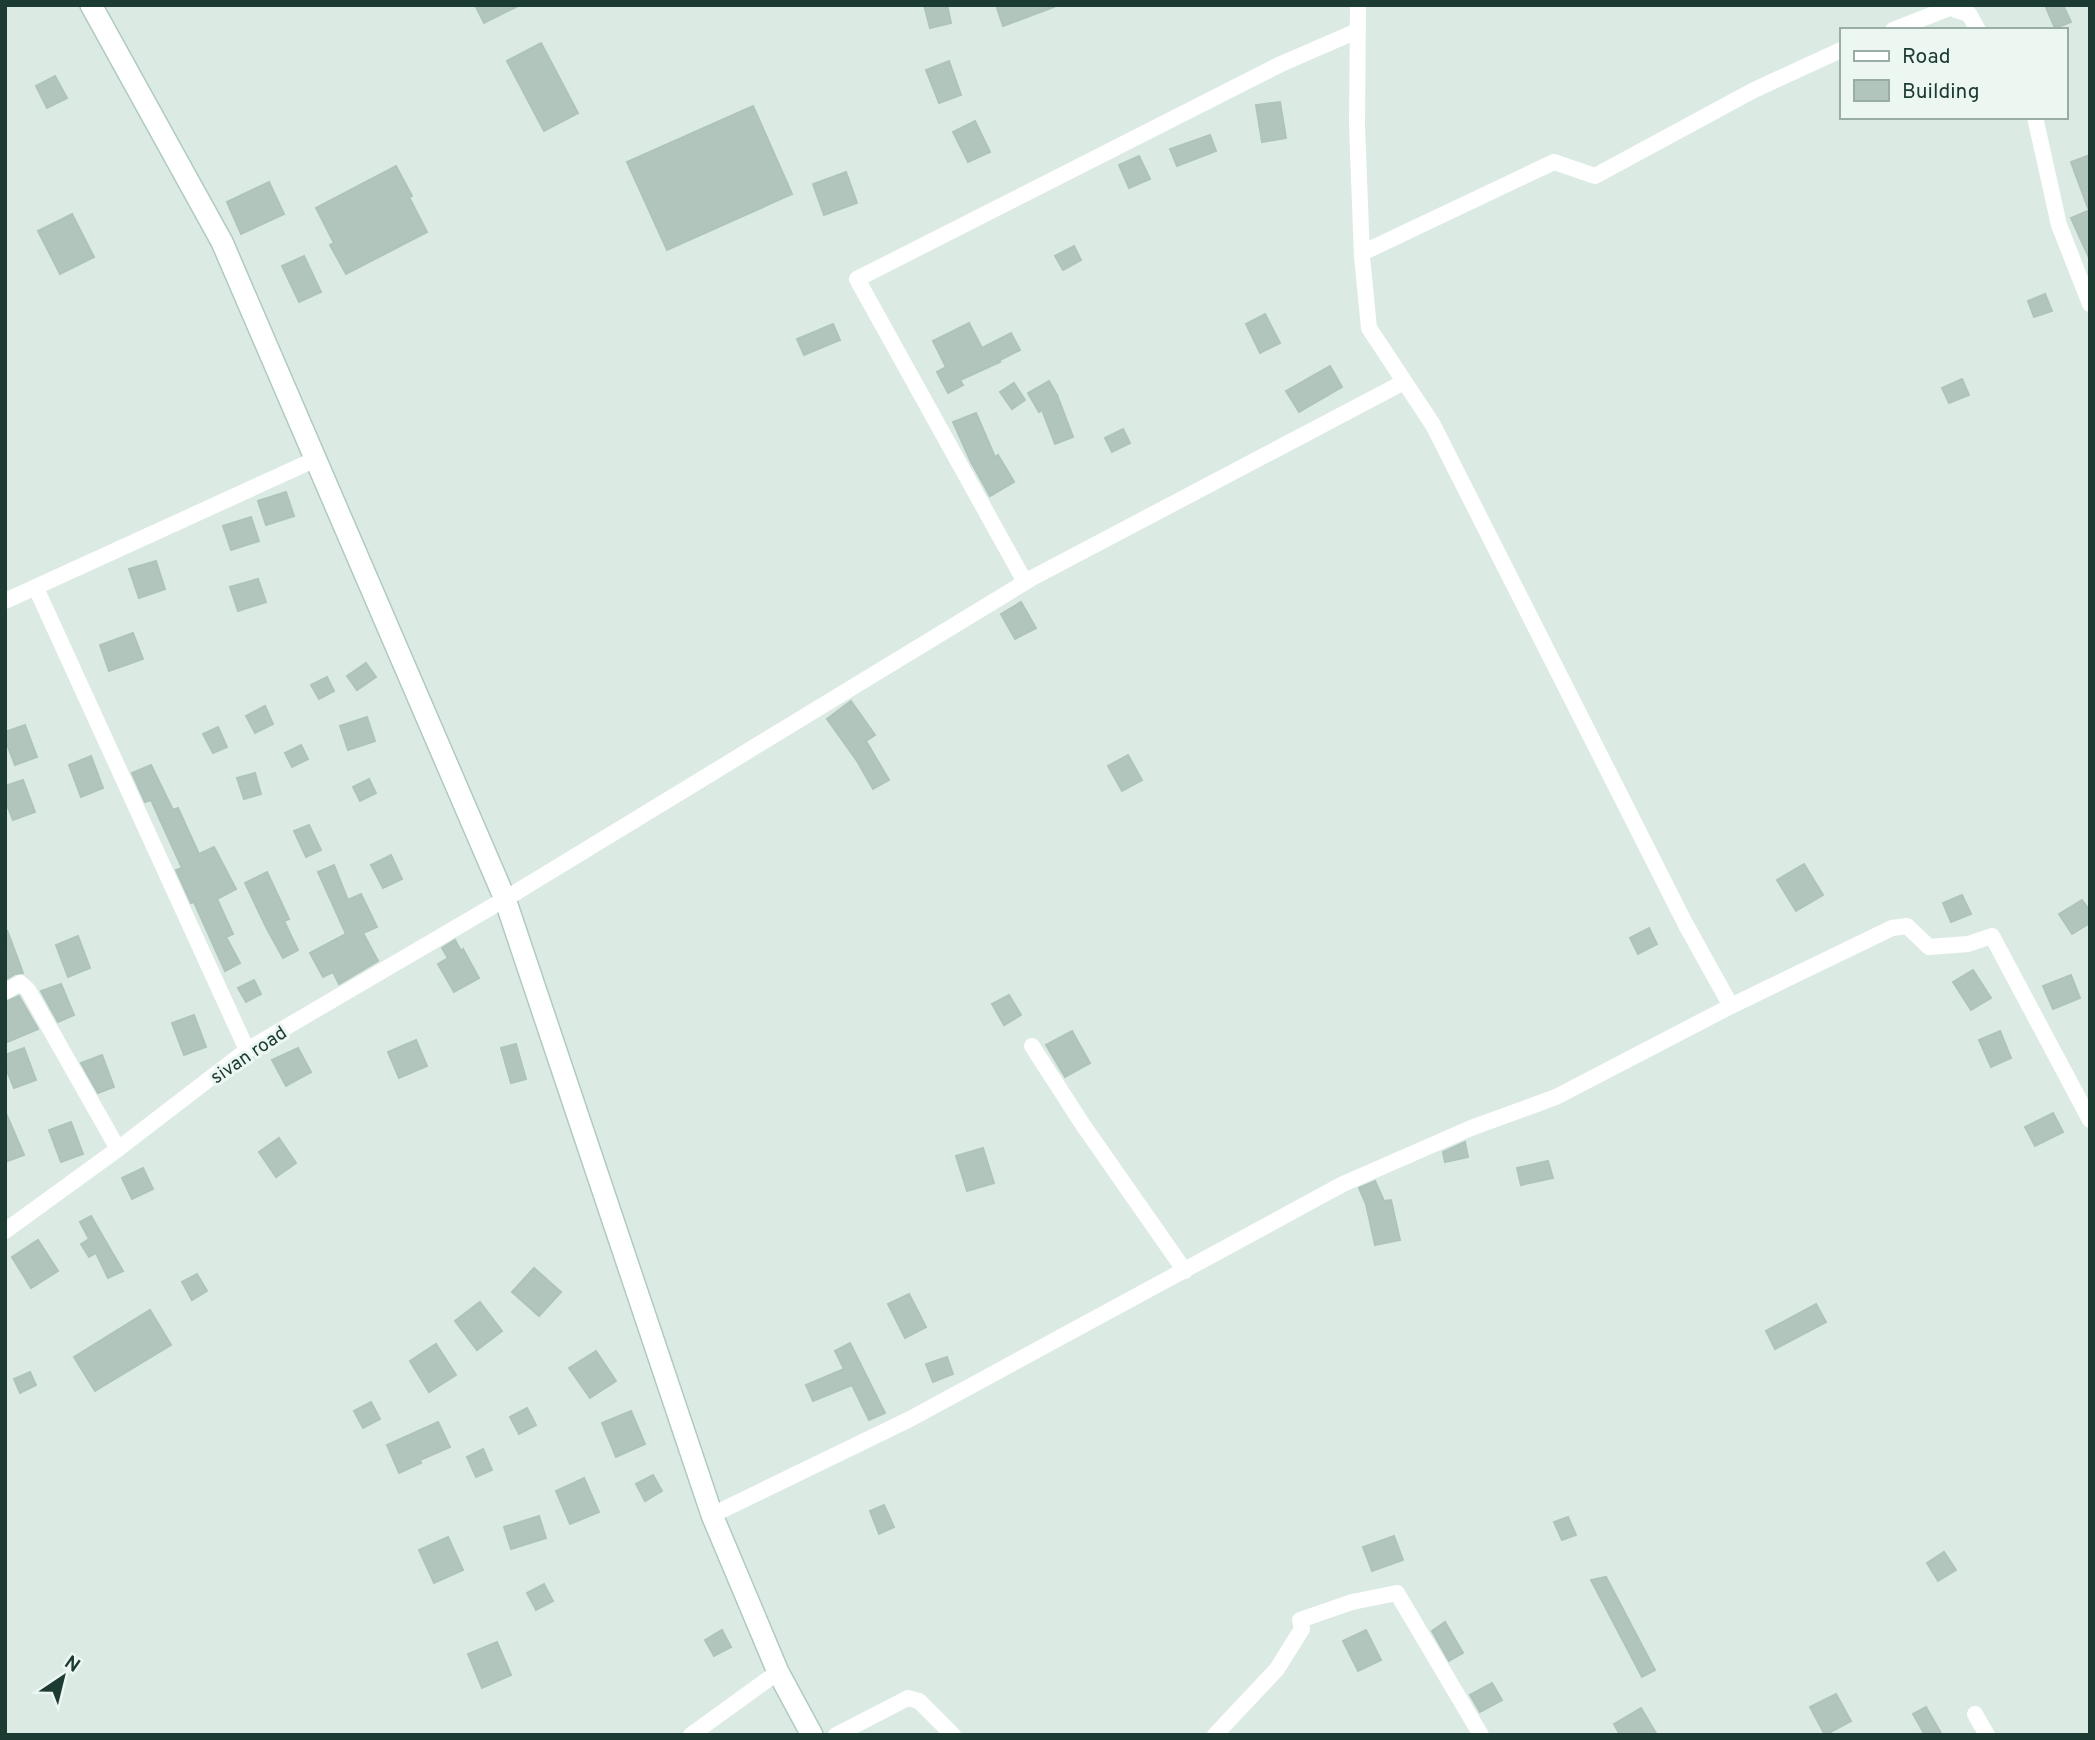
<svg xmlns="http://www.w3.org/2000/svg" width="2095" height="1740" viewBox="0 0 2095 1740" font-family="Overpass,sans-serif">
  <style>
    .building { fill: #b1c5bd; stroke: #aec4bb; stroke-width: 2 }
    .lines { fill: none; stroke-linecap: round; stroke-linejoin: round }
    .secondary-casing { stroke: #aecbc1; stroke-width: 24 }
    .street { stroke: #fff; stroke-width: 16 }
    .secondary { stroke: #fff; stroke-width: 21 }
    .labels { text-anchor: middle; stroke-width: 6; stroke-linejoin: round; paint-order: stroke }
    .street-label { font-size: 19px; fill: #1c3b33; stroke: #ecf7f2 }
  </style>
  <rect width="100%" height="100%" fill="#dceae4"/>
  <!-- building -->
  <g class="building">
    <path d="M475,5H520L484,23Z"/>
    <path d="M924,5H947L951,23L930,28Z"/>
    <path d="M996,5H1053L1054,7L1003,26Z"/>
    <path d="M2045,5H2063L2071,22L2061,26H2054Z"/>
    <path d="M541,43L578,113L544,131L507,61Z"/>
    <path d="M949,61L961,95L939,103L926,70Z"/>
    <path d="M55,76L67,98L47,108L36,86Z"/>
    <path d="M1280,102L1286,138L1262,142L1256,105Z"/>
    <path d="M753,106L792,194L667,250L627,162Z"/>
    <path d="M975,121L990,152L968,162L953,132Z"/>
    <path d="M1210,135L1216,151L1177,166L1170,149Z"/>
    <path d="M2090,155V208H2088L2071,162Z"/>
    <path d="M1139,156L1150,179L1129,188L1119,165Z"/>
    <path d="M396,166L412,196L409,197L427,232L346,274L330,245L334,243L316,208Z"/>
    <path d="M846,172L857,203L824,215L813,184Z"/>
    <path d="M269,182L284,214L241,234L227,202Z"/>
    <path d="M2090,210V260L2071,218Z"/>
    <path d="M72,214L94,257L60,274L38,231Z"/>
    <path d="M1074,246L1081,260L1063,270L1055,256Z"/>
    <path d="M304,256L321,292L299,302L282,266Z"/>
    <path d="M2045,294L2052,311L2034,317L2028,301Z"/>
    <path d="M1265,314L1280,343L1260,353L1246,324Z"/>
    <path d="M969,323L982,348L1011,333L1020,350L998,361L1000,362L960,380L963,385L948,393L937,372L946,367L933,341Z"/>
    <path d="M833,324L840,340L804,355L797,339Z"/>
    <path d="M1330,366L1342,387L1299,412L1286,391Z"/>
    <path d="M1962,379L1969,395L1949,403L1942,388Z"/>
    <path d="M1049,381L1057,395L1073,437L1055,444L1042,410L1039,412L1028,393Z"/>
    <path d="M1014,383L1025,400L1012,409L1000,392Z"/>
    <path d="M976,413L995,457L998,455L1014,482L990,496L971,462L953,422Z"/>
    <path d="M1123,429L1130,443L1112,452L1105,438Z"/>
    <path d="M286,492L294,516L266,525L258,501Z"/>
    <path d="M251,517L259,541L231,550L223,526Z"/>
    <path d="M156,561L165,589L139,598L129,569Z"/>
    <path d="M258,579L266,602L238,611L230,587Z"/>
    <path d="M1021,602L1036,628L1015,639L1001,614Z"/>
    <path d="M133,633L143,659L109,671L100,645Z"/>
    <path d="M366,663L376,677L357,690L347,676Z"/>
    <path d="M327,677L334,691L319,699L311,685Z"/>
    <path d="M851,701L875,735L866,741L889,780L873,789L857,761L827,719Z"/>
    <path d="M265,706L273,724L255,733L246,716Z"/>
    <path d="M367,717L375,741L348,750L340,726Z"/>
    <path d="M25,725L37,757L15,765L5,739V732Z"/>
    <path d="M218,727L227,747L213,753L203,734Z"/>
    <path d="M301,745L308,759L292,767L285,753Z"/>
    <path d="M1128,755L1142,780L1122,791L1108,766Z"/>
    <path d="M91,756L103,788L81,797L69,765Z"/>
    <path d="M151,765L173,810L178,808L199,854L214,847L236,889L217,899L233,934L226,937L240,963L225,971L194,902L191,903L176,870L182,868L151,800L145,802L132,773Z"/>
    <path d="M255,773L261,794L244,799L237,778Z"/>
    <path d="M369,779L376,793L360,801L353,787Z"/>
    <path d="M23,780L35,812L13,820L5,800V786Z"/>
    <path d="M309,825L321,850L306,857L294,831Z"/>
    <path d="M391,855L402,879L383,888L371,865Z"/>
    <path d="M1804,864L1823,895L1796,911L1777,880Z"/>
    <path d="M334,865L348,900L361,894L377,927L363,933L378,961L339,984L333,972L323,977L310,953L346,934L318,872Z"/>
    <path d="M267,872L289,919L284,921L298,950L283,958L267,929L245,883Z"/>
    <path d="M1962,895L1971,914L1951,922L1943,903Z"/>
    <path d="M2082,900L2090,911V923L2072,934L2059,914Z"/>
    <path d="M1649,928L1657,944L1638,954L1630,938Z"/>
    <path d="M7,930L23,973L15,974L5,980Z"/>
    <path d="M78,936L90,968L68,977L56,945Z"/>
    <path d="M455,940L461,951L463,949L479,978L454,992L438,964L448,958L442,948Z"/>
    <path d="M1973,970L1991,998L1971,1010L1953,982Z"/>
    <path d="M2071,975L2080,998L2053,1009L2043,986Z"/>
    <path d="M254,980L261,994L246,1002L238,988Z"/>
    <path d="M61,984L74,1015L58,1022L41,991Z"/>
    <path d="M1009,995L1021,1015L1004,1025L992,1004Z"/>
    <path d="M19,996L38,1029L5,1043V1002Z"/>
    <path d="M194,1015L206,1047L184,1055L172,1023Z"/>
    <path d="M1072,1031L1090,1063L1065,1077L1046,1045Z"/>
    <path d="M2000,1031L2011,1058L1991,1067L1979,1040Z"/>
    <path d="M416,1040L427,1066L399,1078L388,1052Z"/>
    <path d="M516,1044L526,1079L511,1083L501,1048Z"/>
    <path d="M24,1048L36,1080L14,1088L5,1066V1055Z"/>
    <path d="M298,1048L311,1072L286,1086L272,1060Z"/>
    <path d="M102,1055L114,1087L98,1093L81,1063Z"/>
    <path d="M5,1111L24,1155L5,1162Z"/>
    <path d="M2053,1113L2063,1132L2035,1146L2025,1127Z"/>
    <path d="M71,1122L83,1154L61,1162L49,1130Z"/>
    <path d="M279,1138L296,1163L276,1177L259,1152Z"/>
    <path d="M1465,1142L1468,1157L1445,1162L1443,1152Z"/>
    <path d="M983,1148L994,1183L967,1191L956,1156Z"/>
    <path d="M1548,1161L1553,1178L1521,1185L1517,1168Z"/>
    <path d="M143,1168L153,1189L132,1199L122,1178Z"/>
    <path d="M1375,1181L1384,1201L1391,1200L1400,1240L1375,1245L1366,1204L1359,1188Z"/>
    <path d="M91,1216L123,1271L108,1278L96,1253L89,1257L81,1244L89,1239L80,1222Z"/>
    <path d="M38,1240L58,1271L31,1288L12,1257Z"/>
    <path d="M534,1268L561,1292L539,1316L512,1292Z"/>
    <path d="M197,1274L207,1291L192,1300L182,1282Z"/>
    <path d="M909,1294L926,1327L905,1338L888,1304Z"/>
    <path d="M480,1302L502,1331L477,1350L455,1321Z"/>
    <path d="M1816,1304L1826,1322L1775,1349L1766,1331Z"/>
    <path d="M150,1310L171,1345L95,1391L74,1357Z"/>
    <path d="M850,1343L885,1413L869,1420L852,1385L813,1401L806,1385L844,1369L835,1351Z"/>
    <path d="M436,1344L456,1375L429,1392L410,1361Z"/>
    <path d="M596,1351L616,1381L590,1398L569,1368Z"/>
    <path d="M947,1357L953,1374L933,1382L926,1364Z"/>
    <path d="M30,1372L36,1385L20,1393L14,1379Z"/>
    <path d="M371,1402L380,1419L363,1428L354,1411Z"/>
    <path d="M527,1408L536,1425L519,1434L510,1417Z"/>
    <path d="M631,1411L645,1444L616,1457L602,1423Z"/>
    <path d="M438,1422L450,1447L420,1460L421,1463L399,1473L387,1445Z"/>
    <path d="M483,1449L492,1470L476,1477L467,1457Z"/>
    <path d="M653,1475L662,1491L645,1501L636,1484Z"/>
    <path d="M584,1478L599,1512L570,1524L556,1491Z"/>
    <path d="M884,1505L894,1527L879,1534L870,1511Z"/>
    <path d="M539,1516L546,1538L511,1549L504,1527Z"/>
    <path d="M1568,1517L1576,1535L1562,1540L1554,1522Z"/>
    <path d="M1394,1536L1403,1560L1372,1571L1363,1547Z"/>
    <path d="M448,1537L463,1570L434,1583L419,1550Z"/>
    <path d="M1944,1552L1956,1570L1938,1581L1927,1563Z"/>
    <path d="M1606,1577L1655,1670L1642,1677L1591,1580Z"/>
    <path d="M544,1584L553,1601L536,1610L527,1593Z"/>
    <path d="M1445,1622L1463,1653L1449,1661L1432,1631Z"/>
    <path d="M722,1630L731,1647L714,1656L705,1640Z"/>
    <path d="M1366,1630L1381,1660L1358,1671L1343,1641Z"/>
    <path d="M497,1642L511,1675L482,1688L468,1654Z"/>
    <path d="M1492,1683L1502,1700L1480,1712L1470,1695Z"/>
    <path d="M1836,1694L1851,1721L1825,1735L1810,1707Z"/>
    <path d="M1926,1707L1942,1735H1925L1913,1714Z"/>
    <path d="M1641,1708L1657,1735H1620L1614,1724Z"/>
  </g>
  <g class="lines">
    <defs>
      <path id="secondary" d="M91,5L222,242L505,899L712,1515L778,1672L812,1735"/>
    </defs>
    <!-- secondary casing -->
    <use href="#secondary" class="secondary-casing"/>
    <!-- street -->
    <g class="street">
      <path d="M1358,5L1357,125L1362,257L1369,328L1433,425L1686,925L1731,1006L1892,928L1907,926L1929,947L1968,944L1992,936L2090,1120"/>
      <path d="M1952,7L1956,10L1969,14L1978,30"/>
      <path d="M1893,30L1957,5"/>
      <path d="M2035,117L2059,225L2090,304"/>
      <path d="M1362,253L1554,162L1595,176L1754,90L1841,50"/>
      <path d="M1025,582L857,279L1281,64L1357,31"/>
      <path d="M36,588L247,1050"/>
      <path d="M5,601L316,459"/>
      <path d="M5,992L20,983L28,990L118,1149"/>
      <path d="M1032,1046L1083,1125L1185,1271"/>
      <path d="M5,1231L118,1149L247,1050L505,899L1032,578L1404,382"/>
      <path d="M712,1515L910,1419L1343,1184L1471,1128L1556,1097L1731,1006"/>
      <path d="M1975,1714L1987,1735"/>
      <path d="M691,1735L778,1672"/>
      <path d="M836,1735L908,1698L919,1701L953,1735"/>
      <path d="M1215,1735L1277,1669L1302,1629L1300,1620L1352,1602L1397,1593L1481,1735"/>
    </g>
    <!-- secondary -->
    <use href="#secondary" class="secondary"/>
  </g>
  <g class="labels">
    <!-- street labels -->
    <g class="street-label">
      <text transform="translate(248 1054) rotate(-34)" y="7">sivan road</text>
    </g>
  </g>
  <!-- border -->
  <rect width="2095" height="1740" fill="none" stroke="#1c3b33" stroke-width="14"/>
  <!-- legend -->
  <rect x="1840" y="28" width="228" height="91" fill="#ecf7f2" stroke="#99aca6" stroke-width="2"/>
  <rect x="1854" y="51" width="35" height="10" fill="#ffffff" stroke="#99aca6" stroke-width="2"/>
  <text x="1902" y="63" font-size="21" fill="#1c3b33">Road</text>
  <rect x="1854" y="80" width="35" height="21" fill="#b1c5bd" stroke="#99aca6" stroke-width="2"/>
  <text x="1902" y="98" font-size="21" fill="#1c3b33">Building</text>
  <!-- north arrow -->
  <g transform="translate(63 1677) rotate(35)" stroke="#ecf7f2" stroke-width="5" paint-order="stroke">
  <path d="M0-5L12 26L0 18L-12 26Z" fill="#1c3b33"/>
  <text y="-10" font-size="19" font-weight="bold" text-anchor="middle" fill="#1c3b33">N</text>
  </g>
</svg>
